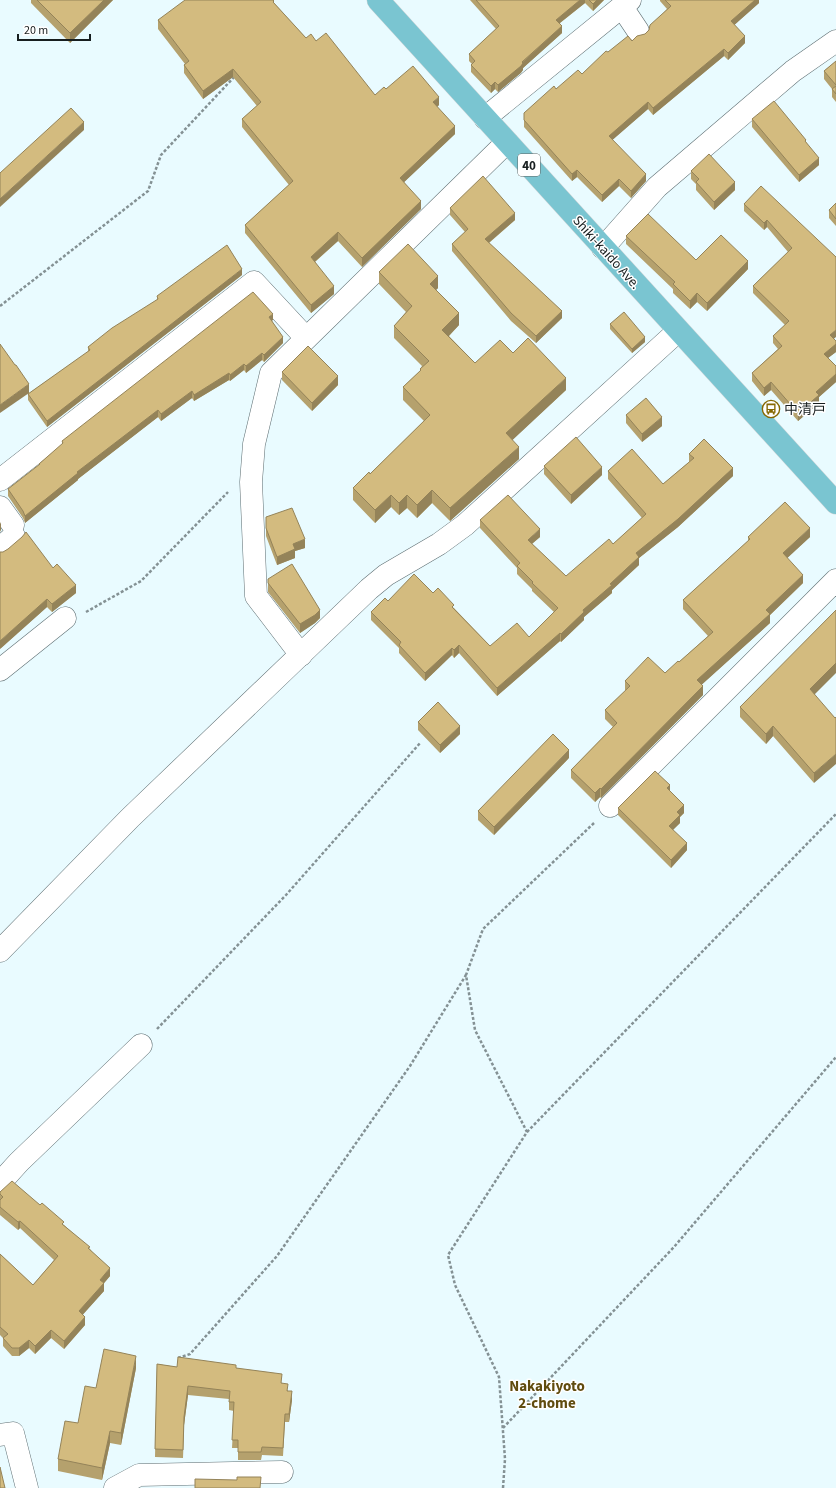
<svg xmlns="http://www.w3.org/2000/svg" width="836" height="1488" viewBox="0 0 836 1488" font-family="'Source Sans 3','Noto Sans JP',sans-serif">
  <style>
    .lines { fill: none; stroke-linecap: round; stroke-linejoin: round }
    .minor-casing { stroke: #5e6e72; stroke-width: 23 }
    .major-casing { stroke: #d5d6d7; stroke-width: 23 }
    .path { stroke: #849194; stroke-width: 2.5; stroke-dasharray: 3 2; stroke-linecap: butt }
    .minor { stroke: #fff; stroke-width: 22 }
    .major { stroke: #7ac5d1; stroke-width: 22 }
    .wall { fill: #b5a16d }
    .shaded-wall { fill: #948359 }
    .building { fill: #d3bb7f; stroke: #948359 }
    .labels { text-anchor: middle; stroke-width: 3; stroke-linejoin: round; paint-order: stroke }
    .shield { fill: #fff; stroke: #5d6262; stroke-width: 1 }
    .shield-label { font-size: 13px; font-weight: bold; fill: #171e1f }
    .street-label { font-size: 14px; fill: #171e1f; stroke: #fff }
    .poi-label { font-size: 14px; fill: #171e1f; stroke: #fff; text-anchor: start }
    .neighbourhood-label { font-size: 15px; font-weight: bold; fill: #614c0f; stroke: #fff }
  </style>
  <rect width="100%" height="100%" fill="#e9fbff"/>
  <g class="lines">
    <defs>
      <g id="minor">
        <path d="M622,7L638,31"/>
        <path d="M485,118L630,0"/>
        <path d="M603,248L657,187L793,71L836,41"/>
        <path d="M0,480L254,282L306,338"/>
        <path d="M0,507L13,525"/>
        <path d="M0,548L14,536"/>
        <path d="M301,655L256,596L251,482L254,444L271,373L507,142"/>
        <path d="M0,670L65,618"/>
        <path d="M610,806L836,580"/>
        <path d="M0,951L130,818L369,589L386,575L439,544L465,525L678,331"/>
        <path d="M0,1183L19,1162L141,1045"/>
        <path d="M0,1435L13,1433L27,1488"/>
        <path d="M115,1488L139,1475L282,1472"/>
      </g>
      <path id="major" d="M378,0L836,503"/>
    </defs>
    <!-- minor casing -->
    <use href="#minor" class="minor-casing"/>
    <!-- major casing -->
    <use href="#major" class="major-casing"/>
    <!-- path -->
    <g class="path">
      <path d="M0,306L148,191L161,155L236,75"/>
      <path d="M86,612L141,581L228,492"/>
      <path d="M157,1029L286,895L421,742"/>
      <path d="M527,1132L836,814"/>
      <path d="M178,1358L190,1354L277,1256L410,1066L466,975"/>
      <path d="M503,1428L674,1247L836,1057"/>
      <path d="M503,1488L505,1459L499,1377L455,1285L448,1255L527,1132L475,1030L466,975L483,929L594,823"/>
    </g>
    <!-- minor -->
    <use href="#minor" class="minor"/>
    <!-- major -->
    <use href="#major" class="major"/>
  </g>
  <!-- wall -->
  <g class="wall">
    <path d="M31,0H113L70,43L31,3Z"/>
    <path d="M470,0H604L593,11L585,3L560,23L562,33L523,68V70L498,92L495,89L491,93L471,72V65L472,64L469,61V54L496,29Z"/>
    <path d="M660,0H759V3L734,25L745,43L728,60L724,56L653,115L648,109L612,140L646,181L631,198L619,186L602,202L577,177L572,181L524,127V113L556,89L582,74L608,52L645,34L667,9L660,1Z"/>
    <path d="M274,3L306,38L316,41L375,95L386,89L439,105L437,107L455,134L404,182L421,209L362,267L338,241L315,262L334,294L311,313L245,233V225L289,185L242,127V119L257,106L233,77L203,99L184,73V65L185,64L158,29V20Z"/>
    <path d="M836,61V102L832,97V89L824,79V71Z"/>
    <path d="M752,119L806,142L819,165L799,182L752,127Z"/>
    <path d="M691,171L735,190L714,210L696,190V184L691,179Z"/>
    <path d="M836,203V226L829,218V210Z"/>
    <path d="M744,204L836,257L834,339L836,341V352L828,358L836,366V382L819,397V403L798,421L771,390L764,396L752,381V373L778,349L773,343V336L785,325L753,293V286L788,252L767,227L764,230L744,211Z"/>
    <path d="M450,208L515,220L489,243L562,318L536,343L511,321L452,251V244L465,232L450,215Z"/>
    <path d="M626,236L696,260L748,269L707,311L697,302L690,309L673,293V289L626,244Z"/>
    <path d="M379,272L438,288L436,290L459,325L449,336L475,363L513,353L566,390L512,440L519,459L450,521L432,503L417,518L407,508L399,515L391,507L375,523L353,500V488L370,474L424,421L403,400V387L420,371V369L422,366L394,338V326L406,312L379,284Z"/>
    <path d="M242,275L47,427L28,400V394L88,352V347L157,300V296Z"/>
    <path d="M273,320L272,321L283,343L264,362L262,360L246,373L244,370L230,381L229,380L194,401L192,398L161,421L158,417L78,479V480L25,523L23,518L8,496V489L39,465V464L62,445V441Z"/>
    <path d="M610,324L645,342L632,353L610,329Z"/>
    <path d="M282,372L338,385L312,411L282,380Z"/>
    <path d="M626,415L662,426L642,442L626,423Z"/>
    <path d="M689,454L733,476L678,527L639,558V565L612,590V593L584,617V620L561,642L560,641L497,696L459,653L454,658L452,655L425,681L399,653V648L371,620V612L388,601L433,593L454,608L490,646L529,637L554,612L532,591V589L517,574V568L480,528V520L540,537L532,544L566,576L613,544L642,518L608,479V471L663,484L689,462Z"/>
    <path d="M544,466L602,475L571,504L544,474Z"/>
    <path d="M266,517L305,548L295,551V558L277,565L266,536Z"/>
    <path d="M748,537H810L787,558L803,583L770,615V623L702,684L703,695L601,798L600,797L595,802L571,778V770L613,727L605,719V710L626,690H625V681L665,673L679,662L708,636L683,609V600L748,541Z"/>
    <path d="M53,568L76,593L52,612L47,607L0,649Z"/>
    <path d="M268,579L320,618L315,623L300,633L268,592Z"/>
    <path d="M815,694L814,783L773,736L766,744L740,717V707Z"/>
    <path d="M418,722L460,734L440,753L418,730Z"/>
    <path d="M569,758L494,835L478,820V811Z"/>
    <path d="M670,791L684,813L680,817V823L672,830L687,850L671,868L618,815V808Z"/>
    <path d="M0,1192L64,1225L90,1249L110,1276L104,1283V1291L83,1314L85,1325L64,1349L51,1338L35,1354L29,1348L19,1356H12L3,1346V1338L0,1335V1254L33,1285L54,1260L20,1228L18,1230L0,1215Z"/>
    <path d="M157,1364L177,1367L236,1368L282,1383L288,1391L292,1400L289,1422H285L283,1456L262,1455L261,1460H238V1448H232L234,1411L229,1410V1399L188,1395L184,1425L183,1458L155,1457Z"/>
    <path d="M136,1368L121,1445L110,1443L102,1480L58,1471V1459L78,1423L96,1388Z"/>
  </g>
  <!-- shaded-wall -->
  <g class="shaded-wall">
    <path d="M104,0H113L70,43V33Z"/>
    <path d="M580,0H585V3L556,26V20Z"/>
    <path d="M597,0H604L593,11V4Z"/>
    <path d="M755,0H759V3L731,28V21Z"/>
    <path d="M562,26V33L523,68V70L521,73L498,92V85Z"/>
    <path d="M745,36V43L728,60V53Z"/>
    <path d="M724,49V56L653,115V108Z"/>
    <path d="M233,69V77L203,99V91Z"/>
    <path d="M495,82V89L491,93V86Z"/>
    <path d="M439,97V105L433,110V102Z"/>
    <path d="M648,102V109L609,143V136Z"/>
    <path d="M84,122V130L0,207V199Z"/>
    <path d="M455,126V134L400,186V178Z"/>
    <path d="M819,158V165L799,182V175Z"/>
    <path d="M577,170V177L572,181V174Z"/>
    <path d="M646,174V181L631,198V191Z"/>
    <path d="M619,179V186L602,202V195Z"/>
    <path d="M735,182V190L714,210V202Z"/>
    <path d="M421,201V209L362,267V258Z"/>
    <path d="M515,213V220L485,246V239Z"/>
    <path d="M767,220V227L764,230V223Z"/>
    <path d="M338,232V241L311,265V257Z"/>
    <path d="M748,261V269L707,311V303Z"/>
    <path d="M242,269V275L47,427V421Z"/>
    <path d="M438,276V288L430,296V284Z"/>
    <path d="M334,286V294L311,313V305Z"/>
    <path d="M697,293V302L690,309V301Z"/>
    <path d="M562,311V318L536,343V336Z"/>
    <path d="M459,313V325L442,343V330Z"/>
    <path d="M273,314V320L269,323V317Z"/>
    <path d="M836,330V337L830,342V335Z"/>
    <path d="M283,337V343L264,362V355Z"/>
    <path d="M645,337V342L632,353V349Z"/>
    <path d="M836,344V352L824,361V354Z"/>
    <path d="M262,353V360L246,373V366Z"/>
    <path d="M244,364V370L230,381V375Z"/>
    <path d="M229,373V380L194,401V395Z"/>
    <path d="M836,374V382L819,397V403L798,421V413L816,392Z"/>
    <path d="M338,376V385L312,411V403Z"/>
    <path d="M566,378V390L506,446V433Z"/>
    <path d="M771,382V390L764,396V388Z"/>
    <path d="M29,384V393L0,413V405Z"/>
    <path d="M192,391V398L161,421V414Z"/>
    <path d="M158,410V417L78,479V480L25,523V516L77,472Z"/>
    <path d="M662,417V426L642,442V434Z"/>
    <path d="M519,447V459L450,521V508Z"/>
    <path d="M602,467V475L571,504V495Z"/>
    <path d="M733,468V476L678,527L639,558V565L612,590V593L584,617V620L561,642V634L583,610L610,584L636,553Z"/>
    <path d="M432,490V503L417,518V505Z"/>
    <path d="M391,495V507L375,523V510Z"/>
    <path d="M407,495V508L399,515V503Z"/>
    <path d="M1,522V530L0,532V524Z"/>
    <path d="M810,528V537L783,562V553Z"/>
    <path d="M540,529V537L528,547V540Z"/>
    <path d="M305,539V548L295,551V558L277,565V557L293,544Z"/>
    <path d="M803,575V583L770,615V623L697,689V680L766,610Z"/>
    <path d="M76,585V593L52,612V604Z"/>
    <path d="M47,599V607L0,649V641Z"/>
    <path d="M320,610V618L315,623L300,633V624Z"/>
    <path d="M560,633V641L497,696V688Z"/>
    <path d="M459,645V653L454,658V650Z"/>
    <path d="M452,648V655L425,681V673Z"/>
    <path d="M836,663V673L810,699V689Z"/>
    <path d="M703,686V695L601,798V789Z"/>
    <path d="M460,726V734L440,753V745Z"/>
    <path d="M773,726V736L766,744V734Z"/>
    <path d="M569,750V758L494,835V827Z"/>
    <path d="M836,754V764L814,783V773Z"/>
    <path d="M670,785V792L667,788Z"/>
    <path d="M600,788V797L595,802V793Z"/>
    <path d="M684,805V813L680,817V823L669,834V826L677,812Z"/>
    <path d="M687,843V850L671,868V860Z"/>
    <path d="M20,1221V1228L18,1230V1222Z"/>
    <path d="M110,1268V1276L100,1288V1280Z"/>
    <path d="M104,1283V1291L79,1319V1311Z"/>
    <path d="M85,1317V1325L64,1349V1341Z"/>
    <path d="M51,1330V1338L35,1354V1346Z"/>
    <path d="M29,1340V1348L19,1356V1348Z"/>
    <path d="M136,1356V1368L121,1445V1433Z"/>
    <path d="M188,1386V1395L184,1425L183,1458L184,1417Z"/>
    <path d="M292,1391V1400L289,1422V1414Z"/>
    <path d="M110,1431V1443L102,1480V1468Z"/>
  </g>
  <!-- building -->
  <g class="building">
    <path d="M37,0H104L70,33Z"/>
    <path d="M185,0H273L274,1L273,2L306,38L311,34L316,41L326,33L375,95L384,87L386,89L413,66L439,97L433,102L455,126L400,178L421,201L362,258L338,232L311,257L334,286L311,305L245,225L293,181L242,119L261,102L233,69L203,91L184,65L189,61L158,20Z"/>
    <path d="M476,0H580L556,20L562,26L522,62L523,63L521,66L498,85L495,82L491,86L471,65L475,61L469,54L499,26Z"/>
    <path d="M589,0H597L593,4Z"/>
    <path d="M665,0H755L731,21L745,36L728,53L724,49L653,108L648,102L609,136L646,174L631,191L619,179L602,195L577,170L572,174L524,120V113L554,86L556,89L578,70L582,74L606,51L608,52L628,36L632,41L637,36L645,34L649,30L650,25L671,6Z"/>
    <path d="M836,61V85L824,71Z"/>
    <path d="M836,86V94L832,89Z"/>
    <path d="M774,101L806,140L805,141L819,158L799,175L752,119Z"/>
    <path d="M71,108L84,122L0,199V173Z"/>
    <path d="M709,154L735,182L714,202L696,182L699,179L691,171Z"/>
    <path d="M483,176L515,213L485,239L562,311L536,336L511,313L452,244L468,229L450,208Z"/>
    <path d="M761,186L836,257V330L830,335L836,341V344L824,354L836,366V374L816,392L819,395L798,413L771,382L764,388L752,373L782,346L773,336L789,321L753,286L792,248L767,220L764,223L744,204Z"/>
    <path d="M836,203V219L829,210Z"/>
    <path d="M648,214L696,260L721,235L748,261L707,303L697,293L690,301L673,284L675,282L626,236Z"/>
    <path d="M408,244L438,276L430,284L459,313L442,330L475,363L500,340L513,353L528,338L566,378L506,433L519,447L450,508L432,490L417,505L407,495L399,503L391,495L375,510L353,488L369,472L370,474L430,415L403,387L421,370L420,369L429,361L394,326L412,306L379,272Z"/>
    <path d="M227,245L242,269L47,421L28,394L90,350L88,347L112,328L158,299L157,296Z"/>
    <path d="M253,292L273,314L269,317L283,337L264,355L262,353L246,366L244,364L230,375L229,373L194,395L192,391L161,414L158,410L77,472L78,473L25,516L23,511L8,489L40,464H39L63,443L62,441Z"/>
    <path d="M624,312L645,337L632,349L610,324Z"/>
    <path d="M0,344L15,365H16L29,384L0,405Z"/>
    <path d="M308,346L338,376L312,403L282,372Z"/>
    <path d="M646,398L662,417L642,434L626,415Z"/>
    <path d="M576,437L602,467L571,495L544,466Z"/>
    <path d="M704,439L733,468L678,519L636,553L639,557L610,584L612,585L583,610L584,612L561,634L560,633L497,688L459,645L454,650L452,648L425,673L399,645L401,642L371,612L385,598L388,601L414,574L433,593L438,588L454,605L452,607L490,646L517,623L529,637L558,608L532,583L533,582L517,566L520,563L480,520L508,495L540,529L528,540L566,576L609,539L613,544L646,514L608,471L632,449L663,484L694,458L689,454Z"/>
    <path d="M785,502L810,528L783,553L803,575L766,610L770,614L697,680L703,686L601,789L600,788L595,793L571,770L617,723L605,710L630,686L625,681L648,657L665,673L678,661L679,662L713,632L683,600L750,539L748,537Z"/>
    <path d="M292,508L305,539L293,544L295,549L277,557L266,528V517Z"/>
    <path d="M26,532L53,568L57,564L76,585L52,604L47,599L0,641V552H3L8,549L22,537Z"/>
    <path d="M292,564L320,610L315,615L300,624L268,583V579Z"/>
    <path d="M836,610V663L810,689L835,718L836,717V754L814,773L773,726L766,734L740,707Z"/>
    <path d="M438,702L460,726L440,745L418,722Z"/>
    <path d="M553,734L569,750L494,827L478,811Z"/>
    <path d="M655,771L670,785L667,788L684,805L677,812L680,815L669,826L687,843L671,860L618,808Z"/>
    <path d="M12,1181L40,1205L42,1203L64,1222L62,1224L90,1247L88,1248L110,1268L100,1280L104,1283L79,1311L85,1317L64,1341L51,1330L35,1346L29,1340L19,1348H12L3,1338L8,1334L0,1327V1254L33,1285L58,1256L20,1221L18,1222L0,1207V1200L3,1197L0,1194V1192Z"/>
    <path d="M104,1349L136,1356L121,1433L110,1431L102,1468L58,1459L65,1421L78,1423L85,1386L96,1388Z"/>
    <path d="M178,1357L236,1365V1368L282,1374L281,1383L288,1384L287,1391H292L289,1414H285L283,1448L262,1447L261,1452H238V1440H232L234,1402H229L230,1391L188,1386L184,1417L183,1450L155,1449L157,1364L177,1367Z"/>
    <path d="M0,1467L5,1488H0Z"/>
    <path d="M237,1477H261L260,1488H195V1479L237,1480Z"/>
  </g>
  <!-- icons -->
  <defs>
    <symbol id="bus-ring" viewBox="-11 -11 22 22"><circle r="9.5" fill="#fff" stroke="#866802" stroke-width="1.5"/><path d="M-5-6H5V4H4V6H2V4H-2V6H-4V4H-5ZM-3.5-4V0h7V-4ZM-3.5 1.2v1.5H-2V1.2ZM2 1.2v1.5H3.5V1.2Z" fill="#866802"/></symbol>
  </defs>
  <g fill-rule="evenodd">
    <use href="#bus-ring" x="761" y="399" width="20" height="20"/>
  </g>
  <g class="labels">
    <!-- shield labels -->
    <rect class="shield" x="518" y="154" width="22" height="22" rx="3"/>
    <g class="shield-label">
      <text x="529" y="170">40</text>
    </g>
    <!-- street labels -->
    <g class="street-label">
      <text transform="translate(607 252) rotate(48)" y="5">Shiki-kaido Ave.</text>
    </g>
    <!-- poi labels -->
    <g class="poi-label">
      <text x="784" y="414">中清戸</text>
    </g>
    <!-- neighbourhood labels -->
    <g class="neighbourhood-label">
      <text x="547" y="1391">Nakakiyoto<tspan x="547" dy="17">2-chome</tspan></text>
    </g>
  </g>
  <!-- scale -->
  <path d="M18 34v6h72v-6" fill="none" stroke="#171e1f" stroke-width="2"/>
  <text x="24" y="34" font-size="12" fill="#171e1f" stroke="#ffffff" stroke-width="3" paint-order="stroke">20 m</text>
</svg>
